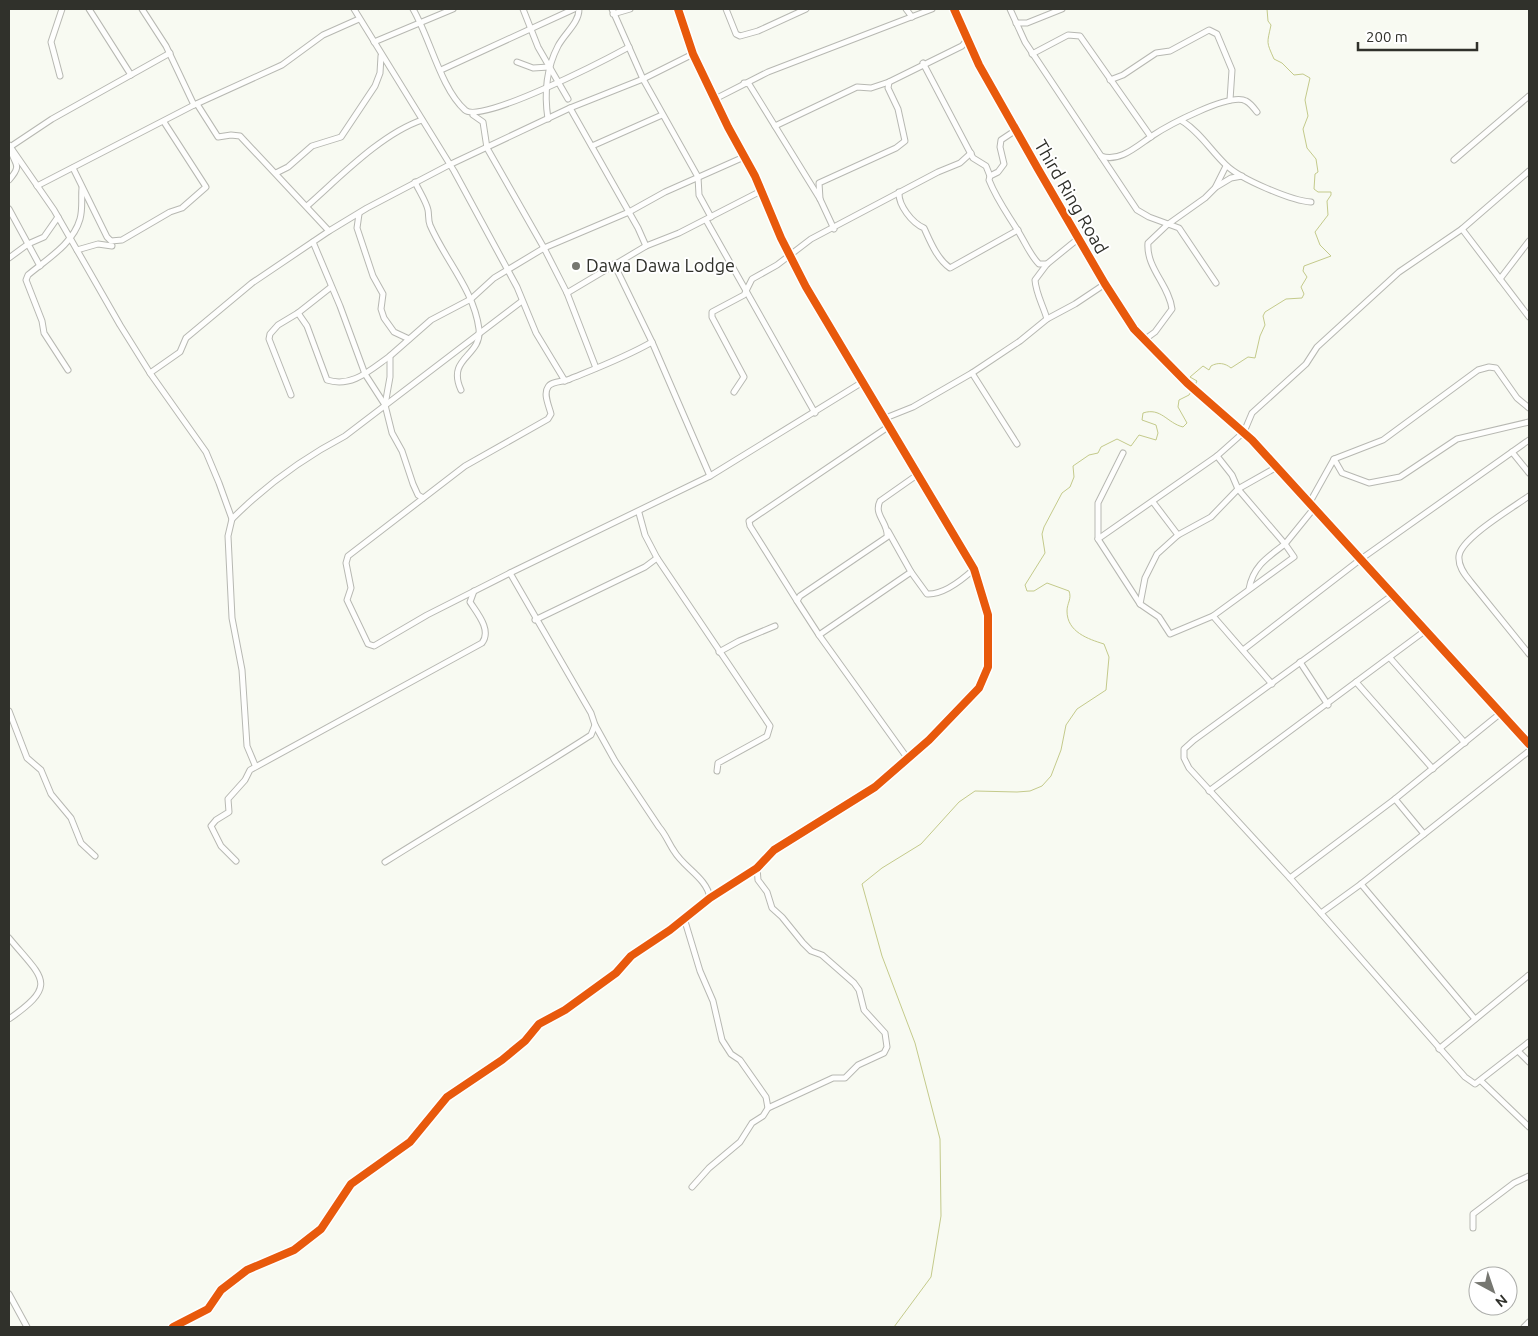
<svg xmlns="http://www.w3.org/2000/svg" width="1538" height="1336" viewBox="0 0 1538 1336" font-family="Ubuntu,sans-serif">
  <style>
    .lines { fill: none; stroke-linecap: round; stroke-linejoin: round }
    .stream { stroke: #c4ca8b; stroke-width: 1 }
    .minor-casing { stroke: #b7b8b2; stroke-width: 7 }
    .minor { stroke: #fefefd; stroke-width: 5 }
    .cycleway-casing { stroke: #fff; stroke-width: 11 }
    .cycleway { stroke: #e8590c; stroke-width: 8 }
    .poi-dot { fill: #767771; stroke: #fff; stroke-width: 2 }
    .labels { text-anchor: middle; stroke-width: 4; stroke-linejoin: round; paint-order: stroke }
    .street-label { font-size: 18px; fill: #30312b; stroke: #fff }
    .poi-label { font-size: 18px; fill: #30312b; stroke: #fff; text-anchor: start }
  </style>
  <rect width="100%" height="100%" fill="#f8faf2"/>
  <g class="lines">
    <!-- stream -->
    <g class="stream">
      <path d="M1194,387L1197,381L1190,377L1203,366L1209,370L1211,366C1218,362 1225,363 1231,368L1248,357L1255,358L1260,336L1265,325L1263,316L1265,312L1286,299L1302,298L1304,294L1301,287L1307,277L1303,271L1304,266L1331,256L1320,245L1315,232L1328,215L1327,201L1331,195V192H1318L1314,189L1315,174L1318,172L1316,159L1307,148L1303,129L1308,116L1305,100L1310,78L1303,74L1294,75L1282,63L1274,59C1266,41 1267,44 1271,25L1268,21L1267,9"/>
      <path d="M894,1327L931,1277L941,1216L940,1139L915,1043L882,956L862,884L882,868L921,844L959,802L975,791L1017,792L1030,791L1042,786L1051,776L1061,750L1066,725L1077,709L1106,690L1109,657L1104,644C1088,639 1067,632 1067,611C1067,603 1072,599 1069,591L1047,583L1034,591H1027L1025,585L1045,553L1042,534L1044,527L1062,493L1070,487L1074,477L1073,466L1089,455L1098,453L1101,447L1117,439L1131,446L1139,435L1156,440L1158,433L1156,425L1142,420L1143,413C1161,407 1167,423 1183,427L1187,423L1178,407L1179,400L1189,395L1192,390"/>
    </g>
    <defs>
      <g id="minor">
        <path d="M89,9L131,75"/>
        <path d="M142,9L166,46L194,105"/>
        <path d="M354,9L454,171L517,287L536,333L565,381"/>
        <path d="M413,9C430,38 441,89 465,110C480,125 607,59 629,47"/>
        <path d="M523,9L538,47L568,99"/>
        <path d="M612,9L643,79L698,177L699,195L711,217"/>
        <path d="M726,9L736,34L740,36L758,31L806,9"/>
        <path d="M906,9L912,17"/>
        <path d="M954,9L979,65L1038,169L1105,284L1134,329L1187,383L1252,440L1529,744"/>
        <path d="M1010,9L1025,42L1101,156C1119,163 1137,146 1152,136C1167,126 1230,92 1246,101C1250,103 1254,108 1257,112"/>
        <path d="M613,14L630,9"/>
        <path d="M1016,23H1027L1062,9"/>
        <path d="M374,42L453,9"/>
        <path d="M1032,54L1068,35L1080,36L1151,137"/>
        <path d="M517,62L533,68L549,67"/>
        <path d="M923,63L973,158L986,166L990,176"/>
        <path d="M441,70L574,9"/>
        <path d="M60,76L51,42L62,9"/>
        <path d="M1110,80L1123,75L1156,53L1170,51L1209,30L1217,34L1232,70L1230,100"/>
        <path d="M744,83L749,84L820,199L834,229"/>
        <path d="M715,99L768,72L932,9"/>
        <path d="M197,104L218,137L231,135L240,136L329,231"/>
        <path d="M570,108L638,228L646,246"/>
        <path d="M473,115L483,122L487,148L544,248L567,293L596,368"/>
        <path d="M548,119C544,93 546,69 558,46C565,33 579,23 579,9"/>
        <path d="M1182,121C1200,132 1211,151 1226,165C1240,179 1292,201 1311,202"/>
        <path d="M775,126L857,87L871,88L889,82L962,46L967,40"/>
        <path d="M1016,130L1001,140L1000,147L1004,164L998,172L990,176L989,180C997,200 1007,213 1018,231C1025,242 1030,255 1039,264H1047"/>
        <path d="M9,145L54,210L120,325L150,373L206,452L219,483L232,519L228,536L232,618L242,670L247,746L255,765"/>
        <path d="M592,146L662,115"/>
        <path d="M1101,156L1137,210L1149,217L1179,228L1216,283"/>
        <path d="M1454,160L1529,96"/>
        <path d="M73,168L107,237L111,241L122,240L170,212L182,208L206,187L164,122"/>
        <path d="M1529,171L1462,229L1529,317"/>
        <path d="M276,173L288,167L312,146L341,137L375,86L380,73L381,56"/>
        <path d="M9,180C24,163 13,165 10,147L52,119L170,53"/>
        <path d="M415,182C419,191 426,201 428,210C429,215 428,220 430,225C445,260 474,290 479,329C482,357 446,357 461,390"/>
        <path d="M37,186L194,105L282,65L323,35L359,19"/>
        <path d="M1216,187L1231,178L1242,176"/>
        <path d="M899,192C898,205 912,223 924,228C930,241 937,259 950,268L1018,230"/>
        <path d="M820,199L819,183L896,148L905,141L898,109L888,88L889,82"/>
        <path d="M307,206C340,177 381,134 422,120"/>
        <path d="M9,209L40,266"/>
        <path d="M359,214L357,228L373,276L383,294L381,309L384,318L394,332L409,339"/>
        <path d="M706,220L815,413"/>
        <path d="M313,242L340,306L365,374L385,405L392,433L402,451L413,484L418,495L423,498"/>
        <path d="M77,250L98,244L112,246"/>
        <path d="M9,258L28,244L44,237L58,217"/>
        <path d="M614,264L652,342L710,476"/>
        <path d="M1500,279L1529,241"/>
        <path d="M567,293L646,246L679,233L761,191"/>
        <path d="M298,313L307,326L327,380C352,388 370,370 390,356"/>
        <path d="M1047,319C1043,305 1036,294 1035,280L1047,264L1079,238"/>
        <path d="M1144,340L1155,332L1172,309C1169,285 1146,268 1148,243L1167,225L1205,198L1215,188L1226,166"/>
        <path d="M68,370L44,333L42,321L26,280L28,275C47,259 73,244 80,219C83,208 81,198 82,188"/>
        <path d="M150,373L180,352L186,338L252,283L329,231L367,208L449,165L570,108L643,79L693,54"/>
        <path d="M972,373L1017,444"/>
        <path d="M734,392L744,377L712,317V312L744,295L752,279L777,265L811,239L938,172L960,163L971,153"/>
        <path d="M291,395L269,339L270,334L278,325L298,313L331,287"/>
        <path d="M385,405L390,377V356L431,320L471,299L494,278L544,248L629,212L665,192L744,157"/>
        <path d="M883,419L913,407L972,373L1020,341L1047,319L1075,304L1105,284"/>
        <path d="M1512,452L1529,473"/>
        <path d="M1123,453L1098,503V539L1140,604"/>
        <path d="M1217,456L1232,475L1238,489L1285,544C1268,557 1253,566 1249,589"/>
        <path d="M1334,459L1342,473L1369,483L1400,477L1457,439L1529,422"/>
        <path d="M1529,496C1514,507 1461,538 1459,556C1458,566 1464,574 1470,581L1529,654"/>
        <path d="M1153,502L1178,535"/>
        <path d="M1310,502L1334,459L1383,440L1478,370L1489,367L1496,368L1517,398L1529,408"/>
        <path d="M639,513L645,535L657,558L770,726L767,736L718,763L717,771"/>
        <path d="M232,519C265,486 303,458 345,436L522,301"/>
        <path d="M888,531L911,572L927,594C943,595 962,580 974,569"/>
        <path d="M1098,539L1217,456L1244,432L1252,413L1306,364L1317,347L1399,272L1462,229"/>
        <path d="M510,573L427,615L374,646L368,644L347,600L351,588L346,563L348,556L465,466L548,419L551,414C549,406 543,394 548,387C551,381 564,382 570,379C597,368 626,357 652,342"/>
        <path d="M1394,594L1194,740L1184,749V758L1189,768L1290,878L1465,1077L1475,1084L1529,1042"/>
        <path d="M797,601L750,526L749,521L888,427"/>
        <path d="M1213,616L1294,557L1285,544L1315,507"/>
        <path d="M535,620L645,567L657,558"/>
        <path d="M819,635L911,572"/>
        <path d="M1243,650L1361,559L1529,440"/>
        <path d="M719,652L739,641L775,626"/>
        <path d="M1390,658L1465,743"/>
        <path d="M1300,662L1328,705"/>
        <path d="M1356,682L1433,769"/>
        <path d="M1272,684L1213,616L1170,634L1159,617L1140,604L1145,578L1157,554L1178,535L1211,517L1238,489L1277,467"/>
        <path d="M9,711L27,758L41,770L51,794L71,818L81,843L95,856"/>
        <path d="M595,725L615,761L659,827C666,835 668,842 674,851C684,868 707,878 710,898"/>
        <path d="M908,759L819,635L797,601L800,596L887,537C889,523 873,515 880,501L917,475"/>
        <path d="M1209,791L1426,630"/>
        <path d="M1395,799L1424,834"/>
        <path d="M236,861L221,846L211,826L216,820L229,812L228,799L245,780L250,770L482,643C492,630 477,613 470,602L474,591"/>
        <path d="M385,862C453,819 523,779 591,735L595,725L591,713L510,573L710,476L861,383"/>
        <path d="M757,868L758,880L767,892L772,908L782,917L803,943L811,951L822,955L854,983L859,990L864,1010L885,1033L887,1047L884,1053L858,1065L845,1078H833L768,1108"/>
        <path d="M1290,878L1395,799L1502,712"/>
        <path d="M1361,884L1475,1019"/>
        <path d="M1321,913L1361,884L1529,751"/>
        <path d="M684,918L700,971L713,1001L722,1040L731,1054L740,1060L766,1097L768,1108L763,1116L752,1123L740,1142L709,1168L692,1187"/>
        <path d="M9,938C43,979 59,984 9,1019"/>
        <path d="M1439,1049L1529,975"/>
        <path d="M1518,1051L1529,1062"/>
        <path d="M1481,1081L1529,1127"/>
        <path d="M1473,1228V1214L1514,1183L1529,1176"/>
        <path d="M9,1294L27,1327"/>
        <path d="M173,1327L208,1309L221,1290L247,1270L294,1250L321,1229L351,1184L410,1142L447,1097L502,1060L525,1041L539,1024L565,1010L616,973L631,956L670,930L710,898L757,868L774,850L875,787L929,740L979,688L988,667V615L974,569L806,287L781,238L755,176L728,127L693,54L678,9"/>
        <path d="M1524,1327L1529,1322"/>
      </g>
    </defs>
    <!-- minor casing -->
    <use href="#minor" class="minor-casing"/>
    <!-- minor -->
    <use href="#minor" class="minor"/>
    <defs>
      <g id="cycleway">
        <path d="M954,9L979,65L1038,169L1105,284L1134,329L1187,383L1252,440L1529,744"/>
        <path d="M173,1327L208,1309L221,1290L247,1270L294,1250L321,1229L351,1184L410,1142L447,1097L502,1060L525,1041L539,1024L565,1010L616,973L631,956L670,930L710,898L757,868L774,850L875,787L929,740L979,688L988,667V615L974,569L806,287L781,238L755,176L728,127L693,54L678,9"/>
      </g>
    </defs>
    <!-- cycleway casing -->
    <use href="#cycleway" class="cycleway-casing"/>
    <!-- cycleway -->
    <use href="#cycleway" class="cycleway"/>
  </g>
  <!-- markers -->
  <circle class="poi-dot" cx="576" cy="266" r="5"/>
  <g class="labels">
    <!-- street labels -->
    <g class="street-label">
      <text transform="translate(1071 197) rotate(60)" y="6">Third Ring Road</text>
    </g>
    <!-- poi labels -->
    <g class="poi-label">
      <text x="586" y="272">Dawa Dawa Lodge</text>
    </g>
  </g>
  <!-- border -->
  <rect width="1538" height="1336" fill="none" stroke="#30312b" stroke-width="20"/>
  <!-- north arrow -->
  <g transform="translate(1493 1291) rotate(140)"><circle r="24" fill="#ffffff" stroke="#acadaa"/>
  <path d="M0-4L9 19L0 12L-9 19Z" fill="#767771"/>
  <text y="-8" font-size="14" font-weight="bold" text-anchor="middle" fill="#30312b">N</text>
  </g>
  <!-- scale -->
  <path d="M1358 42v8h119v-8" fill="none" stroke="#30312b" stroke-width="2.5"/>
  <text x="1366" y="42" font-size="15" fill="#30312b" stroke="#ffffff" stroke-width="4" paint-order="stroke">200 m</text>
</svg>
